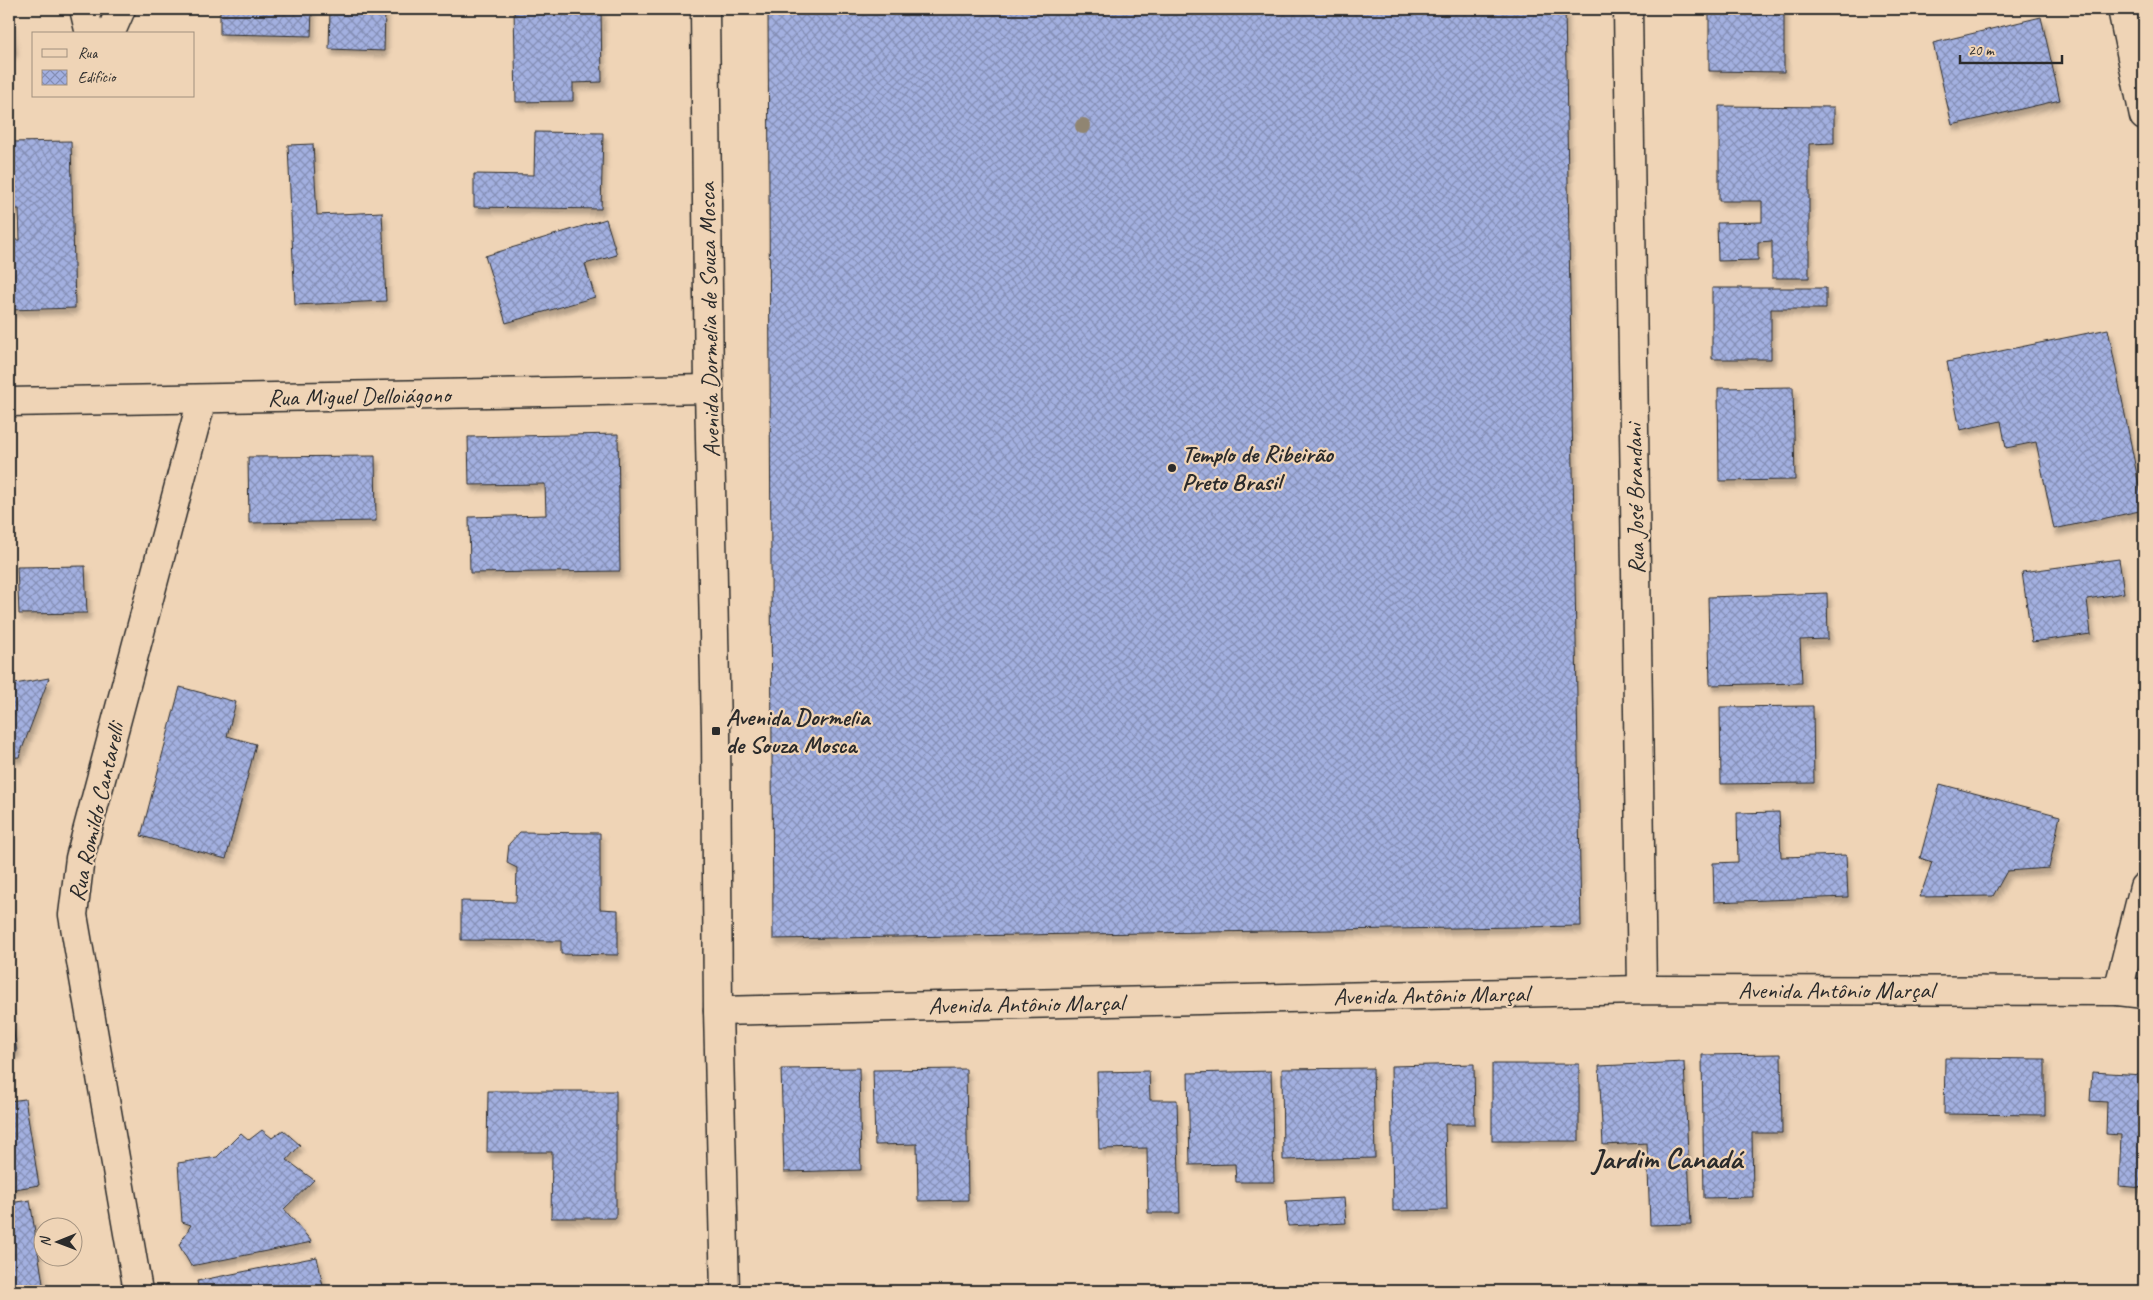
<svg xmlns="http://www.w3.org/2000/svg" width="2153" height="1300" viewBox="0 0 2153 1300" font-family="Caveat,sans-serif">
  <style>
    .building { fill: url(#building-cross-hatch); stroke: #2b2b2b; filter: url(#shadow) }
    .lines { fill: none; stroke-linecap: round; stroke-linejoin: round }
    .minor-casing { stroke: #2b2b2b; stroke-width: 31 }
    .minor { stroke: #efd4b6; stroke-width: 28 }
    .tree { fill: #908572 }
    .poi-dot { fill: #2b2b2b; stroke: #efd4b6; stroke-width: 2 }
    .labels { text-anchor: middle; stroke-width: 4.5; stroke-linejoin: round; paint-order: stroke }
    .street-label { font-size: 24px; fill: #2b2b2b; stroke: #efd4b6 }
    .poi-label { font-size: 24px; font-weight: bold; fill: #2b2b2b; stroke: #efd4b6; text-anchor: start }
    .district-label { font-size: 29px; font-weight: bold; fill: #2b2b2b; stroke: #efd4b6 }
  </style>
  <defs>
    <pattern id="building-cross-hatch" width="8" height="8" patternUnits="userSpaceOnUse" patternTransform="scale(1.25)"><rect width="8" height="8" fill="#a3b0e0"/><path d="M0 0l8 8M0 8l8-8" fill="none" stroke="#858fb6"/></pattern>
    <filter id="shadow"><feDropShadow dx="3" dy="5.5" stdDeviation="2.5" flood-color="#0004"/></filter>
  </defs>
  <rect width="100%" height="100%" fill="#efd4b6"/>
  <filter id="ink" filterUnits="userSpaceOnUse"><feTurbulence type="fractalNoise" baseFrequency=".02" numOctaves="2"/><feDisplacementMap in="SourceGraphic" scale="10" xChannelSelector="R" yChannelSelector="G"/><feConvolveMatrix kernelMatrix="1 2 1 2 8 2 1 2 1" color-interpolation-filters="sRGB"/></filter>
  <g filter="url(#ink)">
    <!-- building -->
    <g class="building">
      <path d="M220,9H312L311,36L220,34Z"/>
      <path d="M330,9H385L384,51L329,49Z"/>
      <path d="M514,9H601L602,82L573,83V101L516,102Z"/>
      <path d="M768,9H1565L1581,926L773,939Z"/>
      <path d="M1709,9H1784V72L1709,71Z"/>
      <path d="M9,17L14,51L9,52Z"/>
      <path d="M2041,17L2060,100L1952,125L1933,43Z"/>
      <path d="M1719,106L1834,107V143L1809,144V278H1772V241L1758,242V260L1718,261L1717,223L1762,222V201H1719Z"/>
      <path d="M535,132L603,133L601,209L474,207V174L534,175Z"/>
      <path d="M71,141L75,308L9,310V240H20L19,209H9V142Z"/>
      <path d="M313,144L317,215L382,212L386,301L295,305L288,145Z"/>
      <path d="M606,219L617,255L585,264L595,297L506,323L485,256Z"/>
      <path d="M1712,288H1826V309H1771V359H1712Z"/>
      <path d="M2108,329L2144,510L2054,529L2036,442L2006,448L2001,421L1960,430L1947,362Z"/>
      <path d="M1793,387L1795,480L1719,481L1718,388Z"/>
      <path d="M618,434L620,571L470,573L469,517L546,515L545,484L469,485L468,437Z"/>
      <path d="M375,456L376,521L249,523L248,457Z"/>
      <path d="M2119,559L2124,593L2087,599L2091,634L2032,642L2022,572Z"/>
      <path d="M85,566L87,613L19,614L17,567Z"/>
      <path d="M1827,593L1828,639L1800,640L1802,683L1710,685L1708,597Z"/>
      <path d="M49,678L19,757L9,758V685Z"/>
      <path d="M180,687L236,702L227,736L256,744L226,859L141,836Z"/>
      <path d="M1813,706L1814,783L1721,784L1720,707Z"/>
      <path d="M1940,784L2060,816L2049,868L2007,871L1993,896L1920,897L1932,862L1920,858Z"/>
      <path d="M1779,812L1781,857L1846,855L1848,897L1714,902L1713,863L1738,862L1737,813Z"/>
      <path d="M520,832L600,833V909L618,910V955L561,954V941L461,940V901L516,902L517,868L507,863L509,844Z"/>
      <path d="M9,1003L17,1052L9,1053Z"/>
      <path d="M1781,1054L1782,1133H1752L1753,1197L1704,1198L1702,1055Z"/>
      <path d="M1945,1058L2045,1059V1115L1944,1114Z"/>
      <path d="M1684,1062L1691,1224L1650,1225L1647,1143L1603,1145L1599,1066Z"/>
      <path d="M1474,1064L1475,1124H1445L1447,1210L1393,1211L1391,1066Z"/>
      <rect x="1492" y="1064" width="87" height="77"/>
      <path d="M859,1068L861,1170L784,1172L781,1069Z"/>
      <path d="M1373,1068L1375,1158L1283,1160L1282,1069Z"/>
      <path d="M966,1069L968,1200L918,1201L917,1144L875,1145L873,1070Z"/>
      <path d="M1149,1071L1150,1100H1177L1180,1213H1148L1147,1148L1099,1149L1097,1072Z"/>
      <path d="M1271,1071L1274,1182H1236L1235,1164L1190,1165L1188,1073Z"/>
      <path d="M2092,1072L2144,1075V1188L2119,1186L2121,1135L2106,1134L2107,1102L2090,1101Z"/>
      <path d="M488,1091H616V1218H551L552,1152H487Z"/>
      <path d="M25,1099L39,1185L9,1190V1101Z"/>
      <path d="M262,1130L272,1138L283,1130L300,1145L287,1160L314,1180L284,1209L312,1242L191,1266L179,1245L191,1225L182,1222L178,1163L217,1157L241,1133L249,1140Z"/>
      <path d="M1344,1198L1346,1223L1288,1226L1286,1201Z"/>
      <path d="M30,1200L44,1290L9,1291V1203Z"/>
      <path d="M317,1257L324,1291H199L197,1281Z"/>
    </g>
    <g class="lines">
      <defs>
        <g id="minor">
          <path d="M84,9L90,34"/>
          <path d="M705,9L709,389L716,731L718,1011L725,1291"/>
          <path d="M1628,9L1642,990"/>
          <path d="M2122,9L2144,116"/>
          <path d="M110,34L121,9"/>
          <path d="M9,402L709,389"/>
          <path d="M2118,991L2144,887"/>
          <path d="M718,1011L1642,990L2118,991L2144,994"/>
          <path d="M138,1291L73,915L80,858L202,399"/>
        </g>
      </defs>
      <!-- minor casing -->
      <use href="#minor" class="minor-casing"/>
      <!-- minor -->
      <use href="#minor" class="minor"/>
    </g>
    <!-- trees -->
    <circle class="tree" cx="1083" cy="126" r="8"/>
  </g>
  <!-- markers -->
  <g class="poi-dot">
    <circle cx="1172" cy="468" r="5"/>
    <rect x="711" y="726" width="10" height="10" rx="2.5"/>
  </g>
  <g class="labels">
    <!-- street labels -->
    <g class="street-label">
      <text transform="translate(709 320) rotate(-91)" y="8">Avenida Dormelia de Souza Mosca</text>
      <text transform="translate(359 396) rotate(-1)" y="8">Rua Miguel Delloiágono</text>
      <text transform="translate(1635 499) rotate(-91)" y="8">Rua José Brandani</text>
      <text transform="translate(96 812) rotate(-77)" y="8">Rua Romildo Cantarelli</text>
      <text x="1836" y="998">Avenida Antônio Marçal</text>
      <text transform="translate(1431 995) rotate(-1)" y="8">Avenida Antônio Marçal</text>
      <text transform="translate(1026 1004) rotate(-1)" y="8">Avenida Antônio Marçal</text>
    </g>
    <!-- poi labels -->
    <g class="poi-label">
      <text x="1182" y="462">Templo de Ribeirão<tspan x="1182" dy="28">Preto Brasil</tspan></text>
      <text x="726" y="725">Avenida Dormelia<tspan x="726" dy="28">de Souza Mosca</tspan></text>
    </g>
    <!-- district labels -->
    <g class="district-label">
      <text x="1667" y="1168">Jardim Canadá</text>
    </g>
  </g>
  <!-- margin -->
  <rect width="2153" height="1300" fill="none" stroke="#efd4b6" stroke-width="30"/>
  <rect x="15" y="15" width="2123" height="1270" fill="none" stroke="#2b2b2b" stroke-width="2" filter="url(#ink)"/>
  <!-- legend -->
  <rect x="32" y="32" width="162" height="65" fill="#efd4b6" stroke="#a1907e"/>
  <rect x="42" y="49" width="25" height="8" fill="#efd4b6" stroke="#a1907e"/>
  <text x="78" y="58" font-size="15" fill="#2b2b2b">Rua</text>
  <rect x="42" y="70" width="25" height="15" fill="url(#building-cross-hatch)" stroke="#a1907e"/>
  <text x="78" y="82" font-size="15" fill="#2b2b2b">Edifício</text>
  <!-- north arrow -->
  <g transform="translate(58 1242) rotate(269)"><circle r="24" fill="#efd4b6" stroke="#a1907e"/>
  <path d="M0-4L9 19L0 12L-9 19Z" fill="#2b2b2b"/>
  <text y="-8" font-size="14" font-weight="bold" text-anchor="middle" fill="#2b2b2b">N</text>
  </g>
  <!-- scale -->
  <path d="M1960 55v8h102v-8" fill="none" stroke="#2b2b2b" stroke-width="2.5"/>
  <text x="1968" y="55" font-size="15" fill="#2b2b2b" stroke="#efd4b6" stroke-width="4" paint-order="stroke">20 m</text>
</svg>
